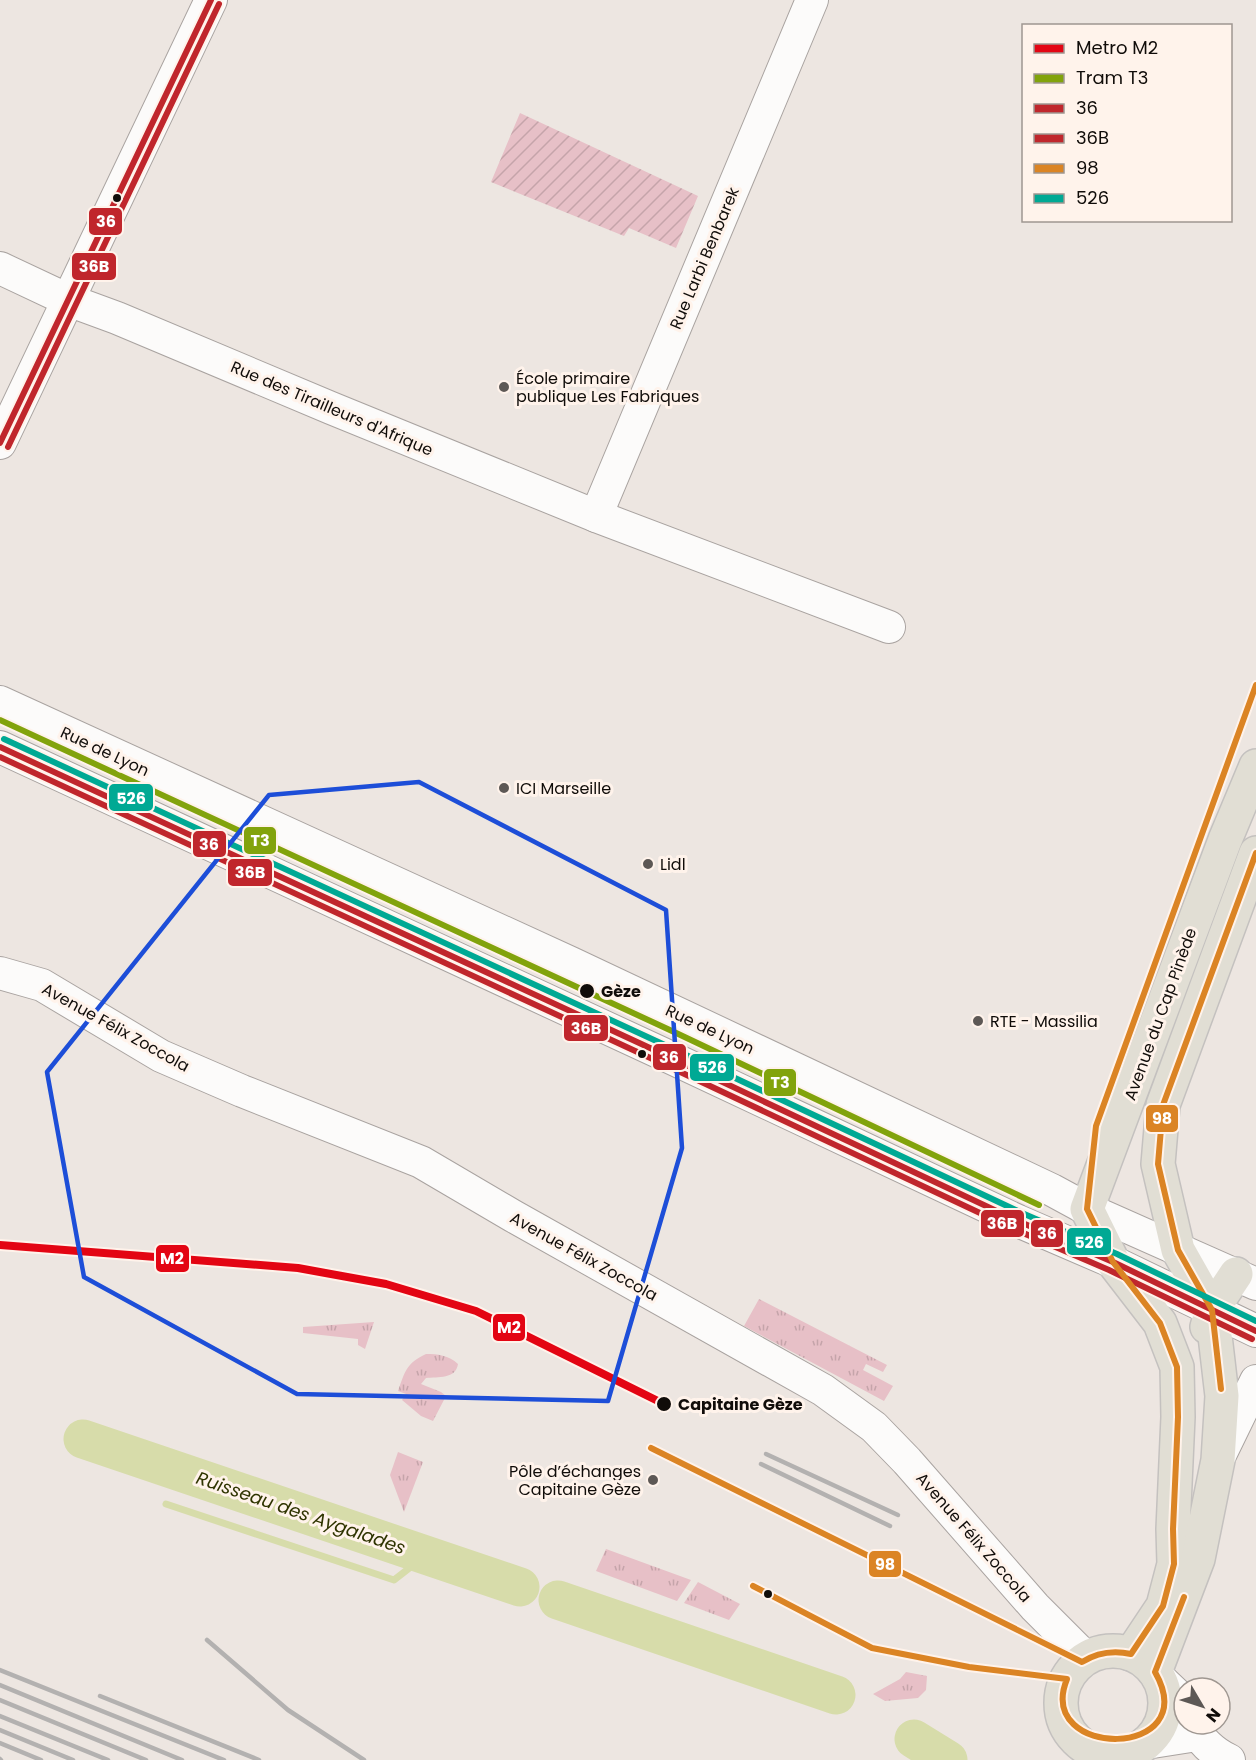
<svg xmlns="http://www.w3.org/2000/svg" width="1256" height="1760" viewBox="0 0 1256 1760" font-family="Poppins,sans-serif">
  <style>
    .grass { fill: url(#grass-tufts) }
    .garden { fill: url(#garden-furrows) }
    .lines { fill: none; stroke-linecap: round; stroke-linejoin: round }
    .stream { stroke: #d7dcaa; stroke-width: 7 }
    .river { stroke: #d7dcaa; stroke-width: 39 }
    .minor-casing { stroke: #a9a3a0; stroke-width: 34 }
    .major-casing { stroke: #c4c1bf; stroke-width: 36 }
    .minor { stroke: #fcfbfa; stroke-width: 32 }
    .major { stroke: #e1ded4; stroke-width: 33 }
    .rail { stroke: #b3b1b0; stroke-width: 4.5 }
    .bus-1-casing { stroke: #fff3eb; stroke-width: 10 }
    .bus-2-casing { stroke: #fff3eb; stroke-width: 10 }
    .bus-3-casing { stroke: #fff3eb; stroke-width: 10 }
    .bus-4-casing { stroke: #fff3eb; stroke-width: 10 }
    .bus-1 { stroke: #c0262c; stroke-width: 6 }
    .bus-2 { stroke: #c0262c; stroke-width: 6 }
    .bus-3 { stroke: #db8424; stroke-width: 6 }
    .bus-4 { stroke: #00a994; stroke-width: 6 }
    .tram-1-casing { stroke: #fff3eb; stroke-width: 10 }
    .tram-1 { stroke: #82a30c; stroke-width: 6 }
    .metro-1-casing { stroke: #fff3eb; stroke-width: 12 }
    .metro-1 { stroke: #e30513; stroke-width: 8 }
    .marked { fill: none; stroke: #1d4ed8; stroke-width: 4.5; stroke-linejoin: round }
    .bus-dot { fill: #100c09; stroke: #fff3eb; stroke-width: 2 }
    .poi-dot { fill: #5d5855; stroke: #fff3eb; stroke-width: 2 }
    .labels { text-anchor: middle; stroke-width: 6; stroke-linejoin: round; paint-order: stroke }
    .street-label { font-size: 16px; fill: #100c09; stroke: #fff3eb }
    .poi-label { font-size: 16px; fill: #100c09; stroke: #fff3eb; text-anchor: start }
    .stop-label { font-size: 16px; font-weight: bold; fill: #100c09; stroke: #fff3eb; text-anchor: start }
    .water-label { font-size: 18px; font-style: italic; fill: #2f3400; stroke: #fff3eb }
    .line-badge { stroke: #fff3eb; stroke-width: 2 }
    .badge-label { font-size: 16px; text-anchor: middle; font-weight: bold; fill: #fff }
  </style>
  <defs>
    <pattern id="grass-tufts" width="24" height="20" patternUnits="userSpaceOnUse" patternTransform="scale(1.5)"><rect width="24" height="20" fill="#e7c0c7"/><path d="M3 7l-1-3M5 7V3M7 7l1-3M15 17l-1-3M17 17v-4M19 17l1-3" fill="none" stroke="#c5a4aa"/></pattern>
    <pattern id="garden-furrows" width="10" height="10" patternUnits="userSpaceOnUse" patternTransform="scale(1.5)"><rect width="10" height="10" fill="#e7c0c7"/><path d="M-1 1l2-2M0 10L10 0M9 11l2-2" fill="none" stroke="#c5a4aa"/></pattern>
  </defs>
  <rect width="100%" height="100%" fill="#ede6e1"/>
  <!-- grass -->
  <g class="grass">
    <path d="M759,1299L887,1365L883,1372L866,1364L863,1370L893,1386L884,1401L744,1326Z"/>
    <path d="M374,1322L365,1349L358,1345V1339L303,1333V1327Z"/>
    <path d="M426,1354C437,1354 449,1355 458,1364C456,1379 438,1377 426,1378L421,1384L441,1392L446,1396L433,1421L421,1416L402,1400L406,1394L398,1391C405,1372 406,1363 426,1354Z"/>
    <path d="M398,1452L423,1462L404,1512L390,1475Z"/>
    <path d="M606,1549L691,1580L677,1601L596,1571Z"/>
    <path d="M698,1582L740,1604L729,1620L684,1603Z"/>
    <path d="M906,1672L927,1676L926,1690L918,1698L885,1701L873,1694L900,1679Z"/>
  </g>
  <!-- garden -->
  <path class="garden" d="M520,113L698,196L676,248L629,228L624,236L491,182Z"/>
  <g class="lines">
    <!-- stream -->
    <path class="stream" d="M166,1504L394,1580L412,1566L451,1564"/>
    <!-- river -->
    <g class="river">
      <path d="M83,1439L520,1587"/>
      <path d="M558,1600L836,1695"/>
      <path d="M914,1739L948,1760"/>
    </g>
    <defs>
      <g id="minor">
        <path d="M0,268L68,300L117,318L331,408L596,516L889,627"/>
        <path d="M0,443L211,0"/>
        <path d="M596,516L812,0"/>
        <path d="M0,702L571,963L1052,1190L1087,1209L1256,1284"/>
        <path d="M0,747L663,1054L1018,1221L1113,1262L1256,1331"/>
        <path d="M0,973L42,985L161,1056L242,1091L421,1162L513,1216L823,1390L874,1427L907,1461L1035,1607L1086,1658"/>
        <path d="M1218,1459L1256,1381"/>
        <path d="M1158,1677L1177,1695L1184,1708"/>
        <path d="M1192,1724C1199,1739 1213,1753 1229,1760"/>
        <path d="M1146,1743L1197,1735"/>
      </g>
      <g id="major">
        <path d="M1207,1327L1212,1310L1236,1274"/>
        <circle cx="1113" cy="1703" r="52"/>
        <path d="M1131,1654L1163,1606L1174,1564L1173,1529L1178,1417L1177,1367L1160,1323L1113,1262L1087,1209L1225,840L1256,766"/>
        <path d="M1155,1672L1198,1559L1218,1460L1222,1396L1212,1310L1178,1250L1158,1164L1163,1105L1256,853"/>
      </g>
    </defs>
    <!-- minor casing -->
    <use href="#minor" class="minor-casing"/>
    <!-- major casing -->
    <use href="#major" class="major-casing"/>
    <!-- minor -->
    <use href="#minor" class="minor"/>
    <!-- major -->
    <use href="#major" class="major"/>
    <!-- rail -->
    <g class="rail">
      <path d="M766,1454L898,1515"/>
      <path d="M761,1464L890,1526"/>
      <path d="M207,1640L288,1710L364,1760"/>
      <path d="M0,1670L224,1760"/>
      <path d="M0,1685L182,1760"/>
      <path d="M100,1696L259,1760"/>
      <path d="M0,1700L146,1760"/>
      <path d="M0,1716L108,1760"/>
      <path d="M0,1730L73,1760"/>
      <path d="M0,1743L41,1760"/>
      <path d="M0,1759L1,1760"/>
    </g>
    <defs>
      <g id="bus-1">
        <path d="M0,443L211,0"/>
        <path d="M0,747L663,1054L1018,1221L1113,1262L1256,1331"/>
      </g>
      <g id="bus-2">
        <path d="M8,447L219,4"/>
        <path d="M0,757L659,1062L1014,1229L1109,1270L1252,1339"/>
      </g>
      <g id="bus-3">
        <path d="M1221,1389L1212,1310L1178,1250L1158,1164L1163,1105L1256,853"/>
        <path d="M651,1448L1082,1662C1098,1652 1113,1650 1131,1654L1163,1606L1174,1564L1173,1529L1178,1417L1177,1367L1160,1323L1113,1262L1087,1209L1096,1126L1256,685"/>
        <path d="M753,1586L872,1648L969,1667L1067,1679C1034,1760 1205,1760 1155,1672L1184,1597"/>
      </g>
      <path id="bus-4" d="M4,739L667,1046L1022,1213L1117,1254L1256,1321"/>
    </defs>
    <!-- bus-1 casing -->
    <use href="#bus-1" class="bus-1-casing"/>
    <!-- bus-2 casing -->
    <use href="#bus-2" class="bus-2-casing"/>
    <!-- bus-3 casing -->
    <use href="#bus-3" class="bus-3-casing"/>
    <!-- bus-4 casing -->
    <use href="#bus-4" class="bus-4-casing"/>
    <!-- bus-1 -->
    <use href="#bus-1" class="bus-1"/>
    <!-- bus-2 -->
    <use href="#bus-2" class="bus-2"/>
    <!-- bus-3 -->
    <use href="#bus-3" class="bus-3"/>
    <!-- bus-4 -->
    <use href="#bus-4" class="bus-4"/>
    <defs>
      <path id="tram-1" d="M0,720L672,1031L1039,1205"/>
    </defs>
    <!-- tram-1 casing -->
    <use href="#tram-1" class="tram-1-casing"/>
    <!-- tram-1 -->
    <use href="#tram-1" class="tram-1"/>
    <defs>
      <path id="metro-1" d="M0,1245L298,1268L386,1284L476,1311L664,1404"/>
    </defs>
    <!-- metro-1 casing -->
    <use href="#metro-1" class="metro-1-casing"/>
    <!-- metro-1 -->
    <use href="#metro-1" class="metro-1"/>
  </g>
  <!-- marked area -->
  <path class="marked" d="M419,782L666,910L682,1148L608,1401L297,1394L84,1277L47,1072L269,795Z"/>
  <!-- markers -->
  <g class="bus-dot">
    <circle cx="117" cy="198" r="5"/>
    <circle cx="587" cy="991" r="8"/>
    <circle cx="642" cy="1054" r="5"/>
    <circle cx="664" cy="1404" r="8"/>
    <circle cx="768" cy="1594" r="5"/>
  </g>
  <g class="poi-dot">
    <circle cx="504" cy="387" r="6"/>
    <circle cx="504" cy="788" r="6"/>
    <circle cx="648" cy="864" r="6"/>
    <circle cx="978" cy="1021" r="6"/>
    <circle cx="653" cy="1480" r="6"/>
  </g>
  <g class="labels">
    <!-- street labels -->
    <g class="street-label">
      <text transform="translate(704 258) rotate(-67)" y="6">Rue Larbi Benbarek</text>
      <text transform="translate(332 408) rotate(23)" y="6">Rue des Tirailleurs d'Afrique</text>
      <text transform="translate(105 751) rotate(25)" y="6">Rue de Lyon</text>
      <text transform="translate(1160 1014) rotate(-70)" y="6">Avenue du Cap Pinède</text>
      <text transform="translate(116 1027) rotate(29)" y="6">Avenue Félix Zoccola</text>
      <text transform="translate(710 1029) rotate(25)" y="6">Rue de Lyon</text>
      <text transform="translate(584 1256) rotate(29)" y="6">Avenue Félix Zoccola</text>
      <text transform="translate(974 1537) rotate(49)" y="6">Avenue Félix Zoccola</text>
    </g>
    <!-- poi labels -->
    <g class="poi-label">
      <text x="516" y="384">École primaire<tspan x="516" dy="18">publique Les Fabriques</tspan></text>
      <text x="516" y="794">ICI Marseille</text>
      <text x="660" y="870">Lidl</text>
      <text x="990" y="1027">RTE - Massilia</text>
      <text x="641" y="1477" text-anchor="end">Pôle d’échanges<tspan x="641" dy="18">Capitaine Gèze</tspan></text>
    </g>
    <!-- stop labels -->
    <g class="stop-label">
      <text x="601" y="997">Gèze</text>
      <text x="678" y="1410">Capitaine Gèze</text>
    </g>
    <!-- water labels -->
    <g class="water-label">
      <text transform="translate(301 1513) rotate(19)" y="6">Ruisseau des Aygalades</text>
    </g>
  </g>
  <g class="line-badge">
    <rect x="88" y="207" width="35" height="29" rx="6" fill="#c0262c"/>
    <rect x="71" y="252" width="46" height="29" rx="6" fill="#c0262c"/>
    <rect x="108" y="783" width="46" height="29" rx="6" fill="#00a994"/>
    <rect x="243" y="826" width="34" height="29" rx="6" fill="#82a30c"/>
    <rect x="192" y="830" width="35" height="28" rx="6" fill="#c0262c"/>
    <rect x="227" y="858" width="46" height="29" rx="6" fill="#c0262c"/>
    <rect x="563" y="1014" width="46" height="28" rx="6" fill="#c0262c"/>
    <rect x="652" y="1043" width="35" height="28" rx="6" fill="#c0262c"/>
    <rect x="689" y="1053" width="46" height="29" rx="6" fill="#00a994"/>
    <rect x="763" y="1068" width="34" height="29" rx="6" fill="#82a30c"/>
    <rect x="1145" y="1104" width="34" height="29" rx="6" fill="#db8424"/>
    <rect x="980" y="1209" width="45" height="29" rx="6" fill="#c0262c"/>
    <rect x="1030" y="1219" width="34" height="29" rx="6" fill="#c0262c"/>
    <rect x="1066" y="1227" width="46" height="29" rx="6" fill="#00a994"/>
    <rect x="155" y="1244" width="35" height="29" rx="6" fill="#e30513"/>
    <rect x="492" y="1313" width="34" height="29" rx="6" fill="#e30513"/>
    <rect x="868" y="1550" width="34" height="28" rx="6" fill="#db8424"/>
  </g>
  <g class="badge-label">
    <text x="106" y="227">36</text>
    <text x="94" y="272">36B</text>
    <text x="131" y="804">526</text>
    <text x="260" y="846">T3</text>
    <text x="209" y="850">36</text>
    <text x="250" y="878">36B</text>
    <text x="586" y="1034">36B</text>
    <text x="669" y="1063">36</text>
    <text x="712" y="1073">526</text>
    <text x="780" y="1088">T3</text>
    <text x="1162" y="1124">98</text>
    <text x="1002" y="1229">36B</text>
    <text x="1047" y="1239">36</text>
    <text x="1089" y="1248">526</text>
    <text x="172" y="1264">M2</text>
    <text x="509" y="1333">M2</text>
    <text x="885" y="1570">98</text>
  </g>
  <!-- legend -->
  <rect x="1022" y="24" width="210" height="198" fill="#fff3eb" stroke="#9f9791" stroke-width="1.5"/>
  <rect x="1034" y="44" width="30" height="9" fill="#e30513" stroke="#9f9791" stroke-width="1.5"/>
  <text x="1076" y="54" font-size="18" fill="#100c09">Metro M2</text>
  <rect x="1034" y="74" width="30" height="9" fill="#82a30c" stroke="#9f9791" stroke-width="1.5"/>
  <text x="1076" y="84" font-size="18" fill="#100c09">Tram T3</text>
  <rect x="1034" y="104" width="30" height="9" fill="#c0262c" stroke="#9f9791" stroke-width="1.5"/>
  <text x="1076" y="114" font-size="18" fill="#100c09">36</text>
  <rect x="1034" y="134" width="30" height="9" fill="#c0262c" stroke="#9f9791" stroke-width="1.5"/>
  <text x="1076" y="144" font-size="18" fill="#100c09">36B</text>
  <rect x="1034" y="164" width="30" height="9" fill="#db8424" stroke="#9f9791" stroke-width="1.5"/>
  <text x="1076" y="174" font-size="18" fill="#100c09">98</text>
  <rect x="1034" y="194" width="30" height="9" fill="#00a994" stroke="#9f9791" stroke-width="1.5"/>
  <text x="1076" y="204" font-size="18" fill="#100c09">526</text>
  <!-- north arrow -->
  <g transform="translate(1202 1706) rotate(129)"><circle r="28" fill="#fff3eb" stroke="#9f9791" stroke-width="1.5"/>
  <path d="M0-4.5L10 22L0 15L-10 22Z" fill="#5d5855"/>
  <text y="-9" font-size="16" font-weight="bold" text-anchor="middle" fill="#100c09">N</text>
  </g>
</svg>
